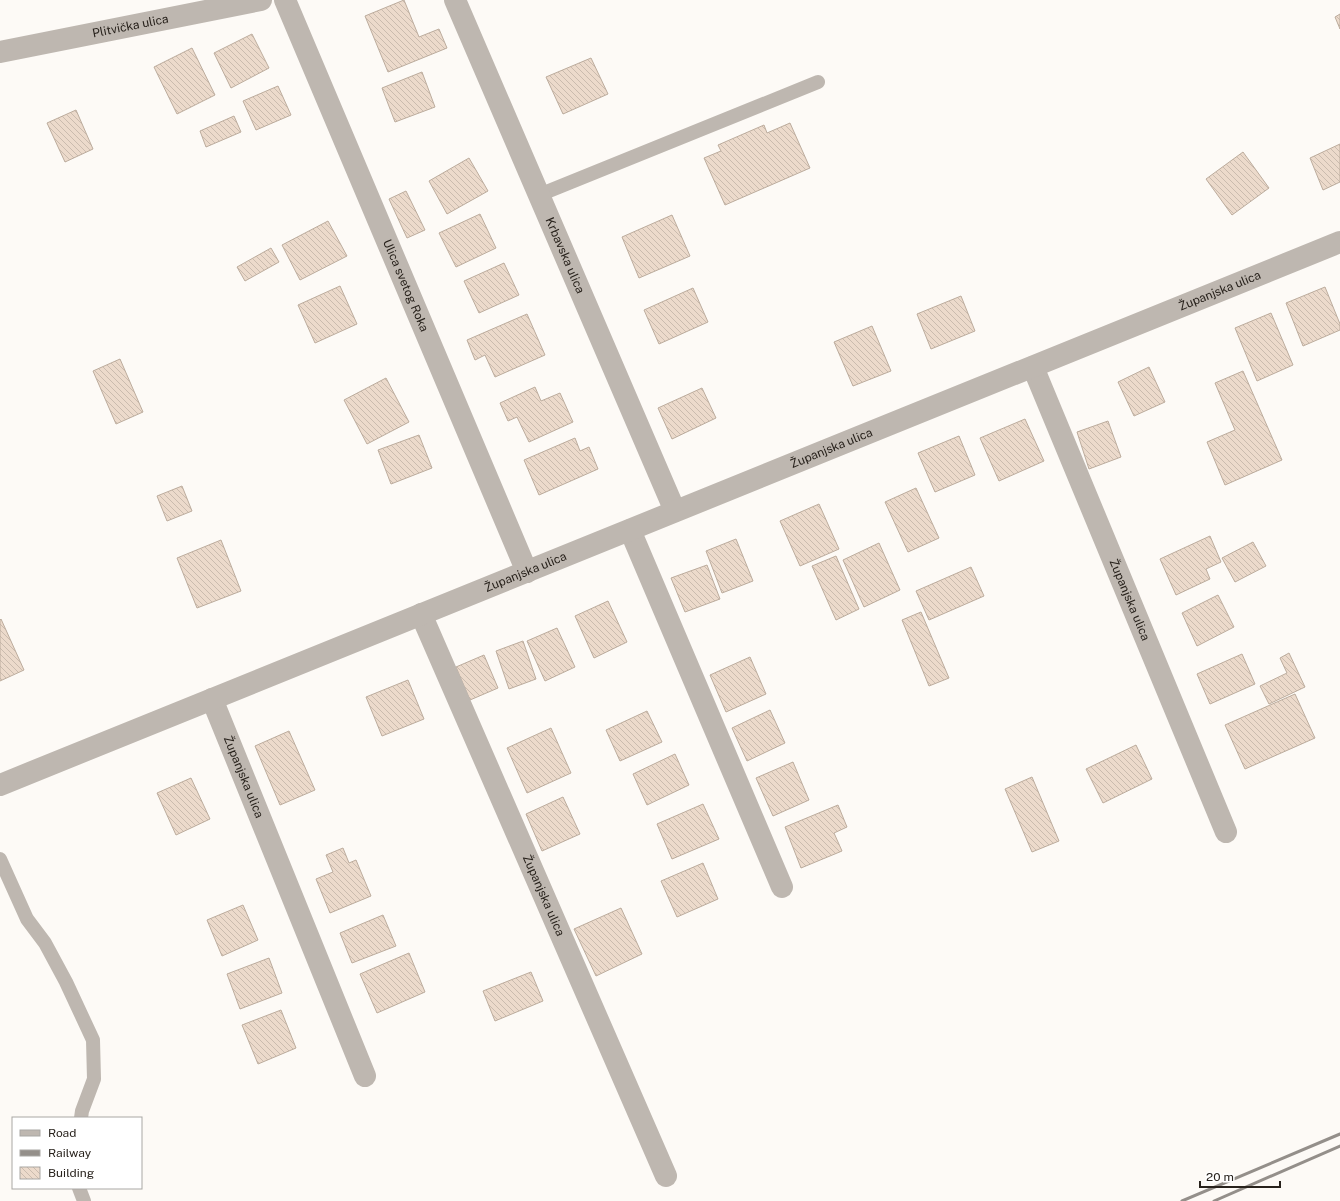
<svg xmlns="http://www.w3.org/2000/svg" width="1340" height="1201" viewBox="0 0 1340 1201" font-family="'Public Sans',sans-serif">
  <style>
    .building { fill: url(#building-back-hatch); stroke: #bcac9d }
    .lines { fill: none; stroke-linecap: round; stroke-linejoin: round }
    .lane { stroke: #beb7b0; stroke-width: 14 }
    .street { stroke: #beb7b0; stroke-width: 22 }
    .rail { stroke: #948f8a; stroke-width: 3 }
    .labels { text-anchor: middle; stroke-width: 3; stroke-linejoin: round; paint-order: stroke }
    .street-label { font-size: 12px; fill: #28221c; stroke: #fff }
  </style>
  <defs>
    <pattern id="building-back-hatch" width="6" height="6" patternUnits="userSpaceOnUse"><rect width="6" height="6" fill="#ecdacb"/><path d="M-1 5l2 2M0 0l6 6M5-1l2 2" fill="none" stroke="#cabbae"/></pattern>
  </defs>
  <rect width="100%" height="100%" fill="#fdfaf6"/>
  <!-- building -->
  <g class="building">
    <path d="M404,0L419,37L439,29L447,48L388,72L365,16Z"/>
    <path d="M1340,14V29L1335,17Z"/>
    <path d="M252,34L269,68L231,88L214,53Z"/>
    <path d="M192,48L215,95L177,114L154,67Z"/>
    <path d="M591,58L608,94L563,114L546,77Z"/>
    <path d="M422,72L435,107L395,122L382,88Z"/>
    <path d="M278,86L291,115L256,130L243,101Z"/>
    <path d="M76,110L93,149L65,162L47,123Z"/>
    <path d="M234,116L241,132L206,147L200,131Z"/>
    <path d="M790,123L810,168L725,205L704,158L721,151L718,145L764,125L767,133Z"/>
    <path d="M1340,144V182L1323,190L1310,158Z"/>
    <path d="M1243,152L1269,188L1232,215L1206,179Z"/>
    <path d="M469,158L488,191L447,214L429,181Z"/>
    <path d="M406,191L425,230L407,238L389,199Z"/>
    <path d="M480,214L496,248L456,267L439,233Z"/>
    <path d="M672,215L690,256L639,278L622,237Z"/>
    <path d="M328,221L347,256L300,280L282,245Z"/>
    <path d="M271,248L279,262L245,281L237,267Z"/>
    <path d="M504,263L519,295L479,313L464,281Z"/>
    <path d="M340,286L357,324L315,343L298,305Z"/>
    <path d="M1325,287L1340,324V330L1303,346L1286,303Z"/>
    <path d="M693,288L708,322L659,344L644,310Z"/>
    <path d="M961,296L975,331L931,349L917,314Z"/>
    <path d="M1271,313L1293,365L1257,381L1235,328Z"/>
    <path d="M527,314L545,355L495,377L485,355L475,360L467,340Z"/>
    <path d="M872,326L891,371L853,386L834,342Z"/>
    <path d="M120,359L143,412L116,424L93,371Z"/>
    <path d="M1149,367L1165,402L1134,416L1118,382Z"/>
    <path d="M1243,371L1282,460L1225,485L1207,442L1235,430L1215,383Z"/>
    <path d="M386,378L409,422L367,444L344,400Z"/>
    <path d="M535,387L541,401L560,393L573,422L529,442L517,417L508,421L500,403Z"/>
    <path d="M702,388L716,418L672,439L658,408Z"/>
    <path d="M1025,419L1044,461L999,481L980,438Z"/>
    <path d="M1108,421L1121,457L1089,469L1077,432Z"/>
    <path d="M419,435L432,468L391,484L378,450Z"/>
    <path d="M959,436L975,475L935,492L918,453Z"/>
    <path d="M575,438L580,451L589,447L598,469L539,495L524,460Z"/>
    <path d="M182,486L192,511L167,521L157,496Z"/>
    <path d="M916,488L939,538L908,552L885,502Z"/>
    <path d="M819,504L839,549L800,566L780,521Z"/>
    <path d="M1210,536L1221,562L1206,569L1210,579L1176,595L1160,559Z"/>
    <path d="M736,539L753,581L722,593L706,551Z"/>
    <path d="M221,540L241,591L197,608L177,558Z"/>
    <path d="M1253,542L1266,566L1235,582L1222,558Z"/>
    <path d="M879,543L900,590L864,607L843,560Z"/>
    <path d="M836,556L859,609L836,620L812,566Z"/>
    <path d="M707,565L720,599L685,612L671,578Z"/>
    <path d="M971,567L984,596L929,620L916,591Z"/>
    <path d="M1218,595L1234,627L1197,646L1182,613Z"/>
    <path d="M608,601L627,642L594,658L575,616Z"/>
    <path d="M921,612L949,678L929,686L902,620Z"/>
    <path d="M1,619L24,670L0,681V620Z"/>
    <path d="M557,628L575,667L545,681L527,641Z"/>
    <path d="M523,641L536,679L509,689L496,651Z"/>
    <path d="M1289,653L1305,687L1269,704L1260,686L1287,673L1280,658Z"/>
    <path d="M1242,654L1255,684L1210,704L1197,674Z"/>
    <path d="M484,655L498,688L470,700L456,667Z"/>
    <path d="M750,657L766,694L726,712L710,675Z"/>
    <path d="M408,680L424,719L382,736L366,697Z"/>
    <path d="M1295,694L1315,738L1245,769L1225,725Z"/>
    <path d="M770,710L785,743L747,761L732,728Z"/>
    <path d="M647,711L662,742L620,761L606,730Z"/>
    <path d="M551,728L571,773L527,793L507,748Z"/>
    <path d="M289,731L315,790L280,805L255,746Z"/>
    <path d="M1136,745L1152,779L1103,803L1086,769Z"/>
    <path d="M675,754L689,785L647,805L633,774Z"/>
    <path d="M793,762L809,800L773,816L756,778Z"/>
    <path d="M1032,777L1059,841L1032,852L1005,789Z"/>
    <path d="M191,778L210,819L176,835L157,793Z"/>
    <path d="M563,797L580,834L542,851L526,814Z"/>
    <path d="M703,804L719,839L672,859L657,824Z"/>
    <path d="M838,805L847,827L834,833L842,851L801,868L785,827Z"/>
    <path d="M343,848L349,863L356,860L371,896L330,913L316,879L333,872L326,855Z"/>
    <path d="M703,863L718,899L677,917L661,881Z"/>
    <path d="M243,905L258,940L222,956L207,920Z"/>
    <path d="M621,908L642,954L596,976L574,929Z"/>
    <path d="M383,915L396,946L352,963L340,933Z"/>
    <path d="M409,953L425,992L377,1013L360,974Z"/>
    <path d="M269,958L282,993L240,1009L227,974Z"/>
    <path d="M531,972L543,1001L495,1021L483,991Z"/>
    <path d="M281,1010L296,1048L258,1064L242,1025Z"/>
  </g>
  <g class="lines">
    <!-- lane -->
    <g class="lane">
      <path d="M539,195L818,82"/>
      <path d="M0,859L27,919L45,943L66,982L93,1040L94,1079L82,1111L81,1118"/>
      <path d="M79,1188L84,1201"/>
    </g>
    <!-- street -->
    <g class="street">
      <path id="s1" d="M285,0L527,572"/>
      <path id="s2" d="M455,0L675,511"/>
      <path id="s3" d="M0,52L261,0"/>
      <path id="s4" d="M1033,367L1226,832"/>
      <path d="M630,530L782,887"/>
      <path id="s5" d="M421,614L666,1176"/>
      <path id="s6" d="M212,699L365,1076"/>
      <path id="s7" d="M0,785L1340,242"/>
    </g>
    <!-- rail -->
    <g class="rail">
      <path d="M1182,1201L1340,1134"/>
      <path d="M1214,1201L1340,1146"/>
    </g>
  </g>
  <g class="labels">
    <!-- street labels -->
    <g class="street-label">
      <text dy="4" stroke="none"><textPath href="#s3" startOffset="133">Plitvička ulica</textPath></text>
      <text dy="4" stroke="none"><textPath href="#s2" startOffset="278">Krbavska ulica</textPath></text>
      <text dy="4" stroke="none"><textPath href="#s1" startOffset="310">Ulica svetog Roka</textPath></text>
      <text dy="4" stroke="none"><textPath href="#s7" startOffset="1316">Županjska ulica</textPath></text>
      <text dy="4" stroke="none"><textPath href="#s7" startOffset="897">Županjska ulica</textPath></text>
      <text dy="4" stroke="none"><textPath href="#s7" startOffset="567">Županjska ulica</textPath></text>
      <text dy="4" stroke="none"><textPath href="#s4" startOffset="252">Županjska ulica</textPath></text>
      <text dy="4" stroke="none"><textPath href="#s6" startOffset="84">Županjska ulica</textPath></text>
      <text dy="4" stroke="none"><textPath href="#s5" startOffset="307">Županjska ulica</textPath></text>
    </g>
  </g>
  <!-- legend -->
  <rect x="12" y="1117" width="130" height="72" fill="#ffffff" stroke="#a9a7a4"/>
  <rect x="20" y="1130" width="20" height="6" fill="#beb7b0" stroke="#a9a7a4"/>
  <text x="48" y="1137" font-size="12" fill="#28221c">Road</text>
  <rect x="20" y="1150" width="20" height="6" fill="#948f8a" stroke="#a9a7a4"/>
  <text x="48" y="1157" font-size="12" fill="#28221c">Railway</text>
  <rect x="20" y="1167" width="20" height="12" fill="url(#building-back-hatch)" stroke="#a9a7a4"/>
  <text x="48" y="1177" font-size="12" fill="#28221c">Building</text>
  <!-- scale -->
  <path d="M1200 1181v6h80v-6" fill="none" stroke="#28221c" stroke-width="2"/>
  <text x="1206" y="1181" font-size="12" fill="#28221c" stroke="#ffffff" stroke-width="3" paint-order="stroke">20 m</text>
</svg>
